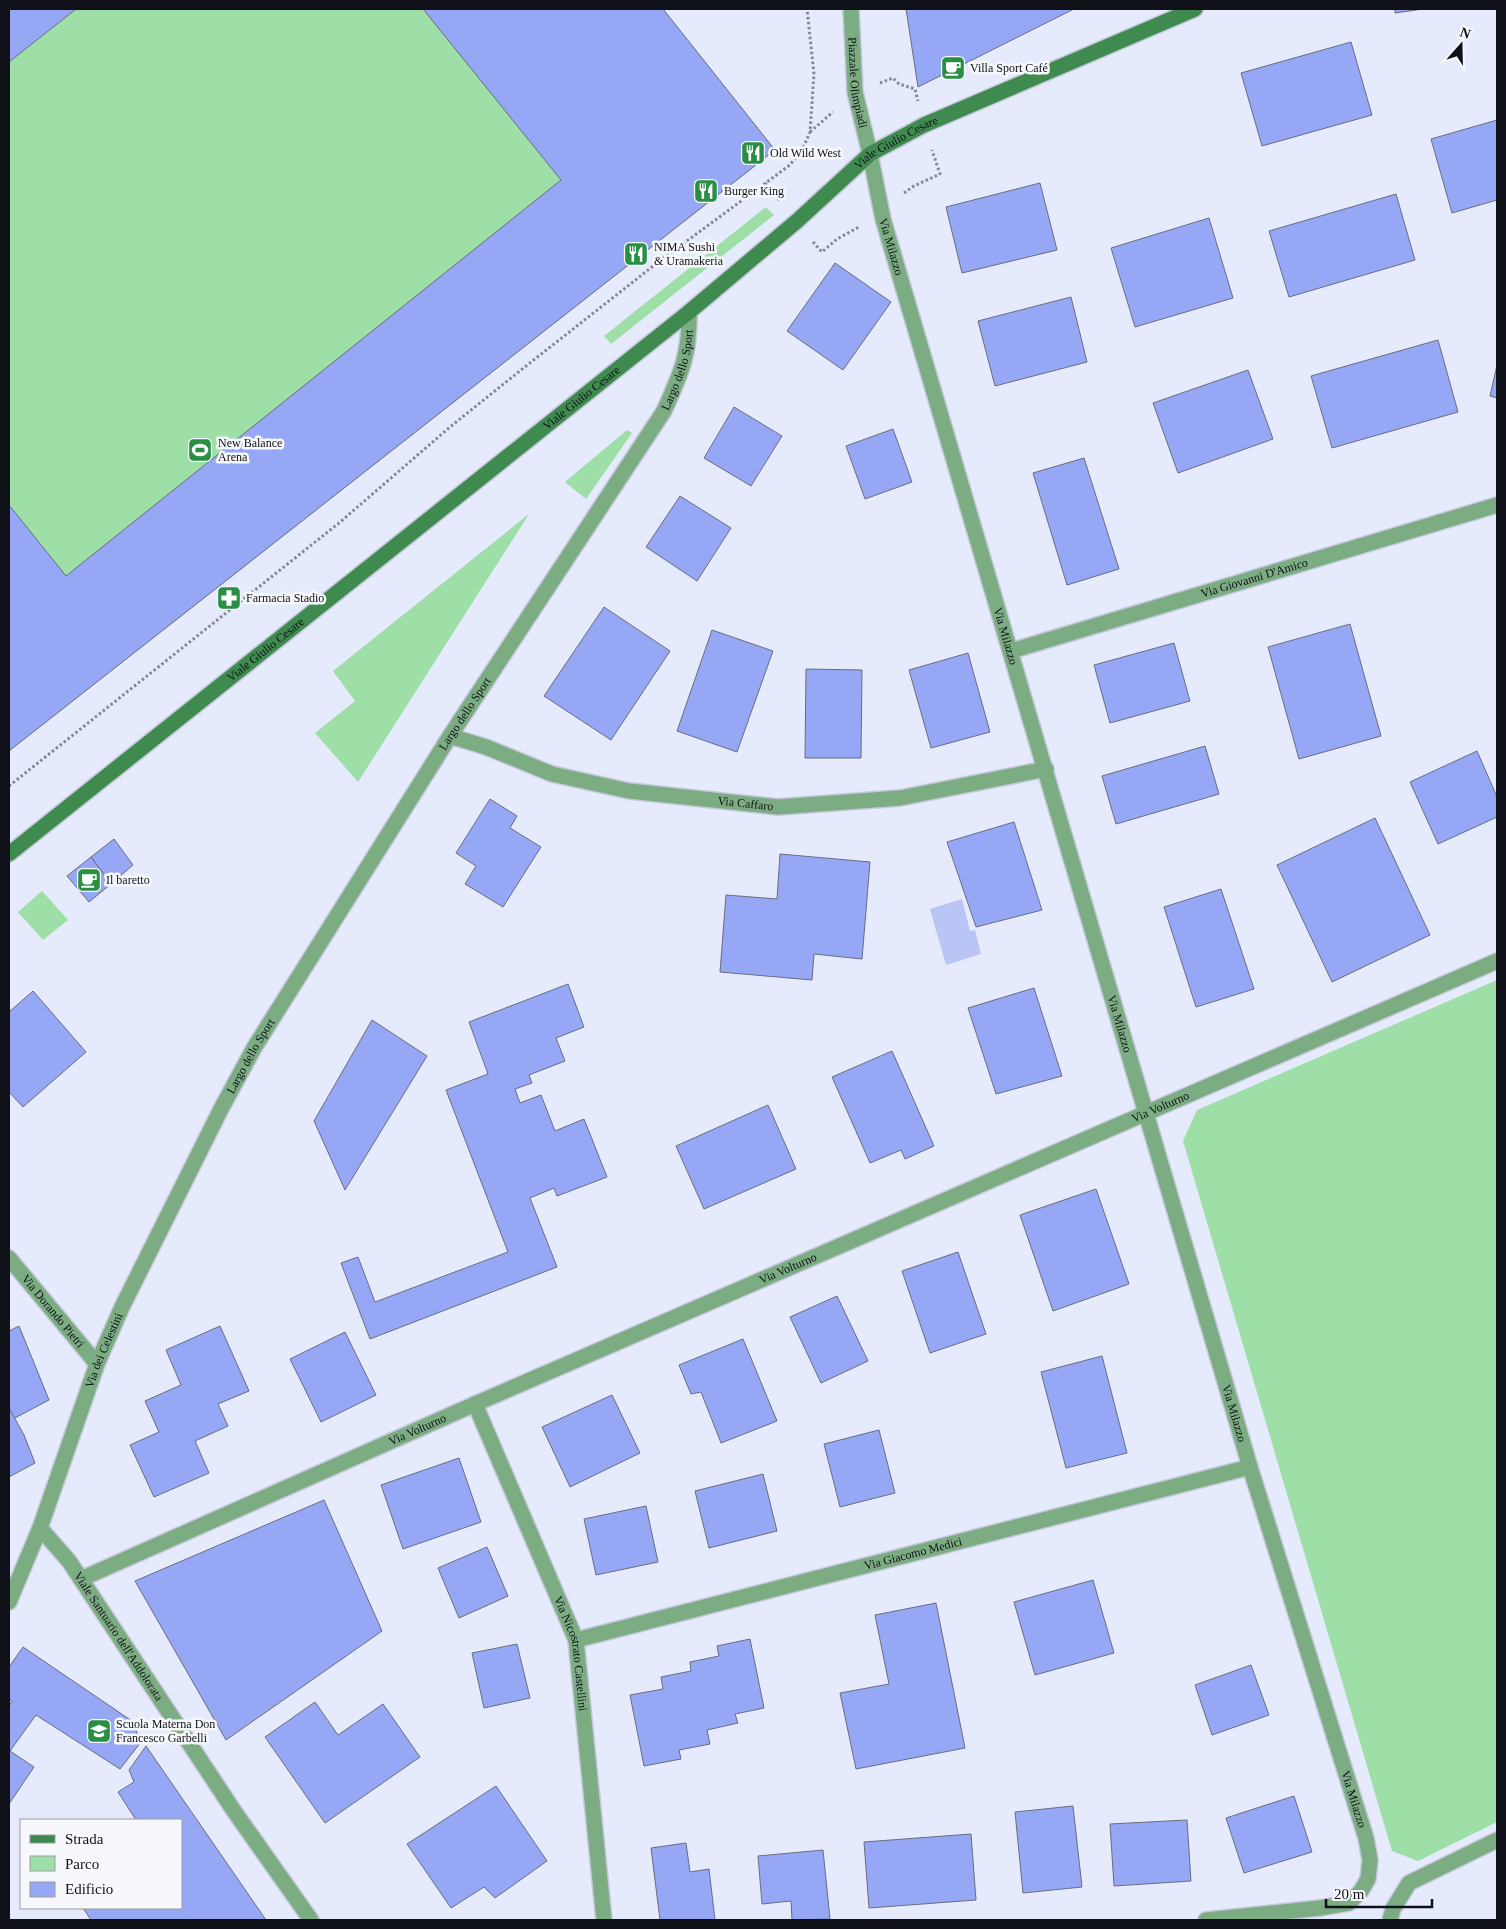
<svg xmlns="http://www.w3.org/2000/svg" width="1506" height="1929" viewBox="0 0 1506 1929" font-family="'Times New Roman',serif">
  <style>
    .green { fill: #9edea7 }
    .water { fill: #b9c5f5 }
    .building { fill: #95a7f5; stroke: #696d7e }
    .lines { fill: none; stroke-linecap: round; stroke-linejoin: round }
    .street-casing { stroke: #c3c7d8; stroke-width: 18 }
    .secondary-casing { stroke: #c3c7d8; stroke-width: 18 }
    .path { stroke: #848794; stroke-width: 3; stroke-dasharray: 2.5 2.5; stroke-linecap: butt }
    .street { stroke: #7bac82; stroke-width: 15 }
    .secondary { stroke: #3f8b4f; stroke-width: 15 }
    .labels { text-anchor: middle; stroke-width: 5; stroke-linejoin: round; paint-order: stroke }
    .poi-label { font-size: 12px; fill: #101118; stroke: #f7f8fc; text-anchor: start }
    .street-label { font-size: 12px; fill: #101118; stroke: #f7f8fc }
  </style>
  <rect width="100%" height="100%" fill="#e5eafd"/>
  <!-- green -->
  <g class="green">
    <path d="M9,9H663L775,150L9,751Z"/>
    <path d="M766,207L774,215L611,344L604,336Z"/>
    <path d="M627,430L632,433L586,499L565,482Z"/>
    <path d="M529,514L358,782L315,733L355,701L333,671Z"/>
    <path d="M42,891L68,920L43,940L18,912Z"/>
    <path d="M1497,980V1822L1418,1861L1392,1851L1183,1141L1197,1110Z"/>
  </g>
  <!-- water -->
  <path class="water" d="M962,899L970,931L975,930L981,954L946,965L930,909Z"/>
  <!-- building -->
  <g class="building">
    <path d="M9,9H76L9,62Z"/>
    <path d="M423,9H663L775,150L9,751V505L66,576L561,180Z"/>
    <path d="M906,9H1074L918,87Z"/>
    <path d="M1395,9H1423L1395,13Z"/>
    <path d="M1351,42L1372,115L1262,146L1241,73Z"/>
    <path d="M1497,120V200L1452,213L1431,139Z"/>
    <path d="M1040,183L1057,250L962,273L946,207Z"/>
    <path d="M1396,194L1415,260L1289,297L1269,231Z"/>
    <path d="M1209,218L1233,298L1135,327L1111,248Z"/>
    <path d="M835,263L891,302L843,370L787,331Z"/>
    <path d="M1071,297L1087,362L995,386L978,321Z"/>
    <path d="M1438,340L1458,412L1332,448L1311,376Z"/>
    <path d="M1497,365V398L1490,396Z"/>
    <path d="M1248,370L1273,439L1178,473L1153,403Z"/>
    <path d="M734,407L782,436L751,486L704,458Z"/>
    <path d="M893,429L912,482L865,499L846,446Z"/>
    <path d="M1084,458L1119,569L1067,585L1033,473Z"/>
    <path d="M680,496L731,528L697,581L646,547Z"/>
    <path d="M604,607L670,651L611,740L544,696Z"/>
    <path d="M1350,624L1381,736L1299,759L1268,647Z"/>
    <path d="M712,630L773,651L737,752L677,731Z"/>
    <path d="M1174,643L1190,701L1110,723L1094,665Z"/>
    <path d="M968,653L990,732L931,748L909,670Z"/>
    <path d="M806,669L862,670L861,758H805Z"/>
    <path d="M1205,746L1219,794L1116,824L1102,776Z"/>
    <path d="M1477,751L1497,797V817L1438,844L1410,782Z"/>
    <path d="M490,799L517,816L510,828L541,847L503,907L465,884L476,866L456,853Z"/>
    <path d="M1375,818L1430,935L1332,982L1277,865Z"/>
    <path d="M1014,822L1042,910L976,927L947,842Z"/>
    <path d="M114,839L133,865L111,884L91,857Z"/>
    <path d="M780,854L870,862L862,959L814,954L812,980L720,972L726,895L777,899Z"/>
    <path d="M91,857L111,884L89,902L67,876Z"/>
    <path d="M1221,889L1254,989L1196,1007L1164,907Z"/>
    <path d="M568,984L584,1027L556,1038L565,1061L529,1075L532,1083L515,1089L520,1103L541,1095L555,1131L584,1119L607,1177L557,1196L554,1188L530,1198L557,1267L370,1339L341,1263L358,1257L375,1302L508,1252L446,1090L488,1074L469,1022Z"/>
    <path d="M1034,988L1062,1076L996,1094L968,1008Z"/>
    <path d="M33,991L86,1052L23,1107L9,1092V1012Z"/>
    <path d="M372,1020L427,1056L345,1190L314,1121Z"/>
    <path d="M892,1051L934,1146L905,1159L901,1150L870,1163L832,1077Z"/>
    <path d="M768,1105L796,1169L704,1209L676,1146Z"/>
    <path d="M1096,1189L1129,1284L1053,1311L1020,1215Z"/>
    <path d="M958,1252L986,1334L930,1353L902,1271Z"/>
    <path d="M837,1296L868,1361L821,1383L790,1317Z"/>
    <path d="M19,1326L49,1400L13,1419L9,1412V1331Z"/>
    <path d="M220,1326L249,1391L218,1404L228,1426L195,1441L209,1473L154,1497L130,1445L159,1432L145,1401L181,1385L166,1350Z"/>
    <path d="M345,1332L376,1395L321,1422L290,1359Z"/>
    <path d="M743,1339L777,1421L721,1443L701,1392L691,1394L679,1365Z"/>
    <path d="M1102,1356L1127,1453L1066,1468L1041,1372Z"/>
    <path d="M612,1395L640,1453L570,1487L542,1427Z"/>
    <path d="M9,1408L24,1435L35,1463L9,1477Z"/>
    <path d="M879,1430L895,1493L840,1507L824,1444Z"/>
    <path d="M459,1458L481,1522L403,1549L381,1485Z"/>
    <path d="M763,1474L777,1531L709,1548L695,1491Z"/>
    <path d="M324,1500L382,1631L226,1740L135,1581Z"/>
    <path d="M646,1506L658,1562L596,1575L584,1519Z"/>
    <path d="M487,1547L508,1596L459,1618L438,1568Z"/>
    <path d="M1093,1580L1114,1653L1035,1675L1014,1602Z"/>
    <path d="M936,1603L965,1748L856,1769L840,1693L889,1684L875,1615Z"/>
    <path d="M750,1639L764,1708L735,1714L738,1723L707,1730L710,1744L679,1750L681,1759L644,1766L630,1695L663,1689L661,1677L691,1671L690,1662L719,1656L717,1646Z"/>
    <path d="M517,1644L530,1698L484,1708L472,1653Z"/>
    <path d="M23,1647L132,1721L141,1742L120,1769L36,1715L10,1751L34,1767L9,1804V1706L12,1701L9,1699V1667Z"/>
    <path d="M1251,1665L1269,1715L1212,1735L1195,1685Z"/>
    <path d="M315,1702L338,1735L383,1704L420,1757L325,1823L265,1737Z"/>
    <path d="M146,1746L266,1920H91L83,1908H181V1820H136L118,1792L134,1782L129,1770Z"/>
    <path d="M496,1786L547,1861L495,1898L484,1887L451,1908L407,1844Z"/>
    <path d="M1294,1796L1312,1852L1244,1873L1226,1818Z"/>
    <path d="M1073,1806L1082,1887L1023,1893L1015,1812Z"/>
    <path d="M1187,1820L1191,1881L1114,1886L1110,1824Z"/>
    <path d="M971,1834L976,1900L869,1908L864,1842Z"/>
    <path d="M686,1843L690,1872L709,1869L715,1920H660L651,1848Z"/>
    <path d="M823,1850L830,1919L792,1920L791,1901L762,1904L758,1856Z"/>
  </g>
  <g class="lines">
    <defs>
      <g id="street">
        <path id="s1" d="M851,9L855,92L870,154L883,219L1250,1467L1366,1838L1370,1860L1368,1879L1361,1891L1349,1903L1320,1908L1206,1920"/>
        <path id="s2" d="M1011,651L1497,505"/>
        <path id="s3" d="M450,736L486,747L552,774L629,791L778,807L900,798L1046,769"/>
        <path id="s4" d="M9,1258L97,1364"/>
        <path id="s5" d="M475,1404L576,1640L604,1920"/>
        <path id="s6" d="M40,1528L69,1561L234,1811L311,1920"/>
        <path id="s7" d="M81,1579L475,1404L1497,961"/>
        <path id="s8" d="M9,1602L40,1528L97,1364L122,1307L221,1109L254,1048L450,736L664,411C681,373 690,355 689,312"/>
        <path id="s9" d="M576,1640L1250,1467"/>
        <path d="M1390,1920L1393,1909L1409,1883L1497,1840"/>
      </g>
      <g id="secondary">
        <path id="s10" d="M9,854L689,312L797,221L870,154L924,125L1195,9"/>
      </g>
    </defs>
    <!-- street casing -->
    <use href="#street" class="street-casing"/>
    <!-- secondary casing -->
    <use href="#secondary" class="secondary-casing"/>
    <!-- path -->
    <g class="path">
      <path d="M880,83L893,78L899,84L915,89L918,101"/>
      <path d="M810,132L833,112"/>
      <path d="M765,183L781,202"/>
      <path d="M904,193L914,186L940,174L932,150"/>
      <path d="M813,242L822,252L837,239L859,227"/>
      <path d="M9,786L339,523L450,427L521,370L657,263L790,165L803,148L810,132L814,74L807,9"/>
    </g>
    <!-- street -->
    <use href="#street" class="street"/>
    <!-- secondary -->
    <use href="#secondary" class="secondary"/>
  </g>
  <!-- icons -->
  <defs>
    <symbol id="cafe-square" viewBox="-11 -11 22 22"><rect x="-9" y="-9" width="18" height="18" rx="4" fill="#298f45" stroke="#f7f8fc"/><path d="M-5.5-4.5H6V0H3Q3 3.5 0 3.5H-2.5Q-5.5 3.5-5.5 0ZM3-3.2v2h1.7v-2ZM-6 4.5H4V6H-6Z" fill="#fff"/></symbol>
    <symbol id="restaurant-square" viewBox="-11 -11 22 22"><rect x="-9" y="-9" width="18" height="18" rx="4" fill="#298f45" stroke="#f7f8fc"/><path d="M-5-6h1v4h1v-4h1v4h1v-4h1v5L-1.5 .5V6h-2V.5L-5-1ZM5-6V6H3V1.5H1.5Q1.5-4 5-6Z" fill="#fff"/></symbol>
    <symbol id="stadium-square" viewBox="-11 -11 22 22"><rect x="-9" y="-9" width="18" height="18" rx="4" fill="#298f45" stroke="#f7f8fc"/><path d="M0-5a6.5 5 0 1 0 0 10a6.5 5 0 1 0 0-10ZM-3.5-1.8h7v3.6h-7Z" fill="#fff"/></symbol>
    <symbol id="pharmacy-square" viewBox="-11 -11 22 22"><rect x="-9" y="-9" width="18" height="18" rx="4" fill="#298f45" stroke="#f7f8fc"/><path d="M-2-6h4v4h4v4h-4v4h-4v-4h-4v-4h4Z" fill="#fff"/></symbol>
    <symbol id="school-square" viewBox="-11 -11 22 22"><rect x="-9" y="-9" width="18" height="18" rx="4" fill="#298f45" stroke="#f7f8fc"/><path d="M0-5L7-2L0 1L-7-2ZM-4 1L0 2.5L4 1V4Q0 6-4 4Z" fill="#fff"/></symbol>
  </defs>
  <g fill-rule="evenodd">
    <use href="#cafe-square" x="939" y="54" width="28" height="28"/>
    <use href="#restaurant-square" x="739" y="139" width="28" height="28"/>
    <use href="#restaurant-square" x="692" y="177" width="28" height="28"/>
    <use href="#restaurant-square" x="622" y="240" width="28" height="28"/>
    <use href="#stadium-square" x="186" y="436" width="28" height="28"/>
    <use href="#pharmacy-square" x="215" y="584" width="28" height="28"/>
    <use href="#cafe-square" x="75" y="866" width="28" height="28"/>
    <use href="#school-square" x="85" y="1717" width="28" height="28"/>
  </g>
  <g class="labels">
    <!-- poi labels -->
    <g class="poi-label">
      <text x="970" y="72">Villa Sport Café</text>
      <text x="770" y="157">Old Wild West</text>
      <text x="724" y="195">Burger King</text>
      <text x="654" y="251">NIMA Sushi<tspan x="654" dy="14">&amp; Uramakeria</tspan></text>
      <text x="218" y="447">New Balance<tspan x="218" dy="14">Arena</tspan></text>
      <text x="246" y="602">Farmacia Stadio</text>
      <text x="106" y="884">Il baretto</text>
      <text x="116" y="1728">Scuola Materna Don<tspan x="116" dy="14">Francesco Garbelli</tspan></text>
    </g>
    <!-- street labels -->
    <g class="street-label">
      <text dy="4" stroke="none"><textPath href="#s1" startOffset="74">Piazzale Olimpiadi</textPath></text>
      <text dy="4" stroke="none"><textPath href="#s10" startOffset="1138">Viale Giulio Cesare</textPath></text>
      <text dy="4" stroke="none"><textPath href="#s1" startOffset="242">Via Milazzo</textPath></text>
      <text dy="4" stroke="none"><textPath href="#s8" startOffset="1408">Largo dello Sport</textPath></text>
      <text dy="4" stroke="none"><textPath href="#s10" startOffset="732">Viale Giulio Cesare</textPath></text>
      <text dy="4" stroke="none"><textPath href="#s2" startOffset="254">Via Giovanni D'Amico</textPath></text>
      <text dy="4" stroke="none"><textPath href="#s1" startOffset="648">Via Milazzo</textPath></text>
      <text dy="4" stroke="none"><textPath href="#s10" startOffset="328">Viale Giulio Cesare</textPath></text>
      <text dy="4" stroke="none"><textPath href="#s8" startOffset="1002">Largo dello Sport</textPath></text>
      <text dy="4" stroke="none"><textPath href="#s3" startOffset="305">Via Caffaro</textPath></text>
      <text dy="4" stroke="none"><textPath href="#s1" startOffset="1052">Via Milazzo</textPath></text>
      <text dy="4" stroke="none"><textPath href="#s8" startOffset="598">Largo dello Sport</textPath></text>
      <text dy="4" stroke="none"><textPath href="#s7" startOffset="1178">Via Volturno</textPath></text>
      <text dy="4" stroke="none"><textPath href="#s7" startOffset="772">Via Volturno</textPath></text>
      <text dy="4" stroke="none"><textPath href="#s4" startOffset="69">Via Dorando Pietri</textPath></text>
      <text dy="4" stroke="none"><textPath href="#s8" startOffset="269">Via dei Celestini</textPath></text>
      <text dy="4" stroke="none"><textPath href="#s1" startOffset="1458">Via Milazzo</textPath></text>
      <text dy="4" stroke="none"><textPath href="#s7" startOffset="368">Via Volturno</textPath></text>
      <text dy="4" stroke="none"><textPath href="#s9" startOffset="348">Via Giacomo Medici</textPath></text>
      <text dy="4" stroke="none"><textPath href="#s6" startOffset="134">Viale Santuario dell'Addolorata</textPath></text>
      <text dy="4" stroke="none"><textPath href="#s5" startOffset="269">Via Nicostrato Castellini</textPath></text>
      <text dy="4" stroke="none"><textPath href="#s1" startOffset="1862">Via Milazzo</textPath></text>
    </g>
  </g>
  <!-- border -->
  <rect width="1506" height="1929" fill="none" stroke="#101118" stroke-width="20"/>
  <!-- legend -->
  <rect x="20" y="1819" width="162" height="90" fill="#f7f8fc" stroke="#9b9ca1"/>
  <rect x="30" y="1835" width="25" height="8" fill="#3f8b4f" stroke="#9b9ca1"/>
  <text x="65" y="1844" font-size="15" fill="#101118">Strada</text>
  <rect x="30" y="1856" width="25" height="15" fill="#9edea7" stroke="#9b9ca1"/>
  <text x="65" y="1869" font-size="15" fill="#101118">Parco</text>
  <rect x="30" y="1882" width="25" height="15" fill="#95a7f5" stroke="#9b9ca1"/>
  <text x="65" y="1894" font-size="15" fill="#101118">Edificio</text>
  <!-- north arrow -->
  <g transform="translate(1461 45) rotate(20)" stroke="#f7f8fc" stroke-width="4" paint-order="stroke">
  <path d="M0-4L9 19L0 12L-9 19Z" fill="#101118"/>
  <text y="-8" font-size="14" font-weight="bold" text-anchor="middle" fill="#101118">N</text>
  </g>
  <!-- scale -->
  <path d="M1326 1899v8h106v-8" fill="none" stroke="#101118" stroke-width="2.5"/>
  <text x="1334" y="1899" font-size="15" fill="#101118" stroke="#f7f8fc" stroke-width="4" paint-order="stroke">20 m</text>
</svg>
